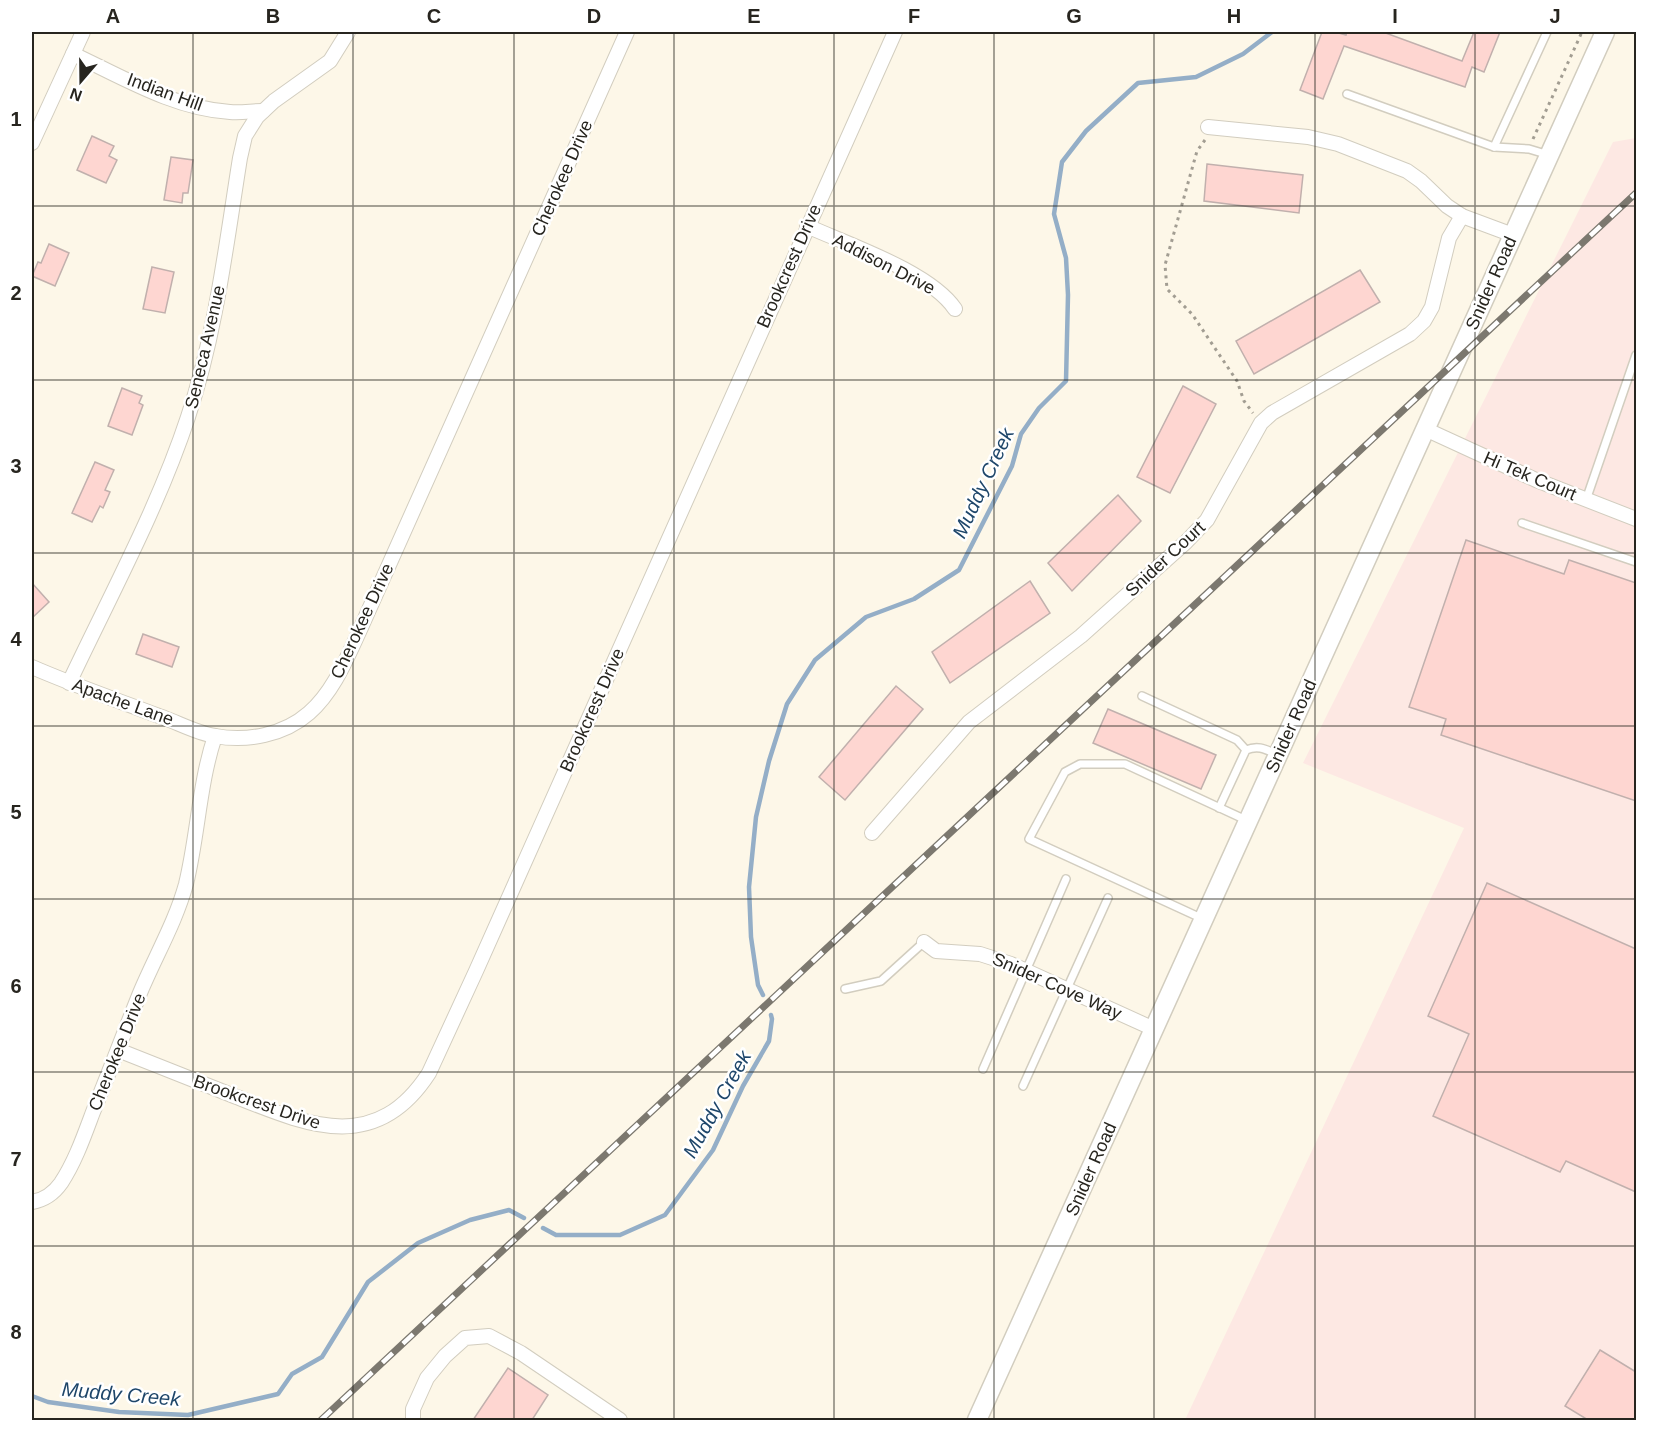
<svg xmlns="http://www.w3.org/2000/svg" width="1668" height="1452" viewBox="0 0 1668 1452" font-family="Arial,sans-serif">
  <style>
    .commercial { fill: #fde8e3 }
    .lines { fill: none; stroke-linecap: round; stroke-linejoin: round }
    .stream { stroke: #94aec7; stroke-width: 4.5 }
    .building { fill: #fed6d1; stroke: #c1b0ad; stroke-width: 1.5 }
    .service-casing { stroke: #d2cdbf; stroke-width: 10 }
    .minor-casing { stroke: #d2cdbf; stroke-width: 16 }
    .tertiary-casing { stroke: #d2cdbf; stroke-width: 21 }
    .path { stroke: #a29d92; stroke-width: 3; stroke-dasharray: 3 4.5; stroke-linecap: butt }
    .service { stroke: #fff; stroke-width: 7 }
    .minor { stroke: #fff; stroke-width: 14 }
    .tertiary { stroke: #fff; stroke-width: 18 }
    .rail-casing { stroke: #7c786f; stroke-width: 7 }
    .rail { stroke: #fff; stroke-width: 4.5; stroke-dasharray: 14; stroke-linecap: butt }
    .grid { fill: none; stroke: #27251f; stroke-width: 1.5; stroke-opacity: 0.55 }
    .labels { text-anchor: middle; stroke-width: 5; stroke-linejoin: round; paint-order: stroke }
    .street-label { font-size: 18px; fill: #27251f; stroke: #fff }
    .water-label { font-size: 20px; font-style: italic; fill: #1e466a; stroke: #fff }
    .neatline { fill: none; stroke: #27251f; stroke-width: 2 }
    .grid-label { font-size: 20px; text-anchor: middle; font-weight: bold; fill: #27251f }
  </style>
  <rect width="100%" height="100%" fill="#fdf7e8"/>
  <!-- commercial -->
  <path class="commercial" d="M1636,138V1420H1185L1464,828L1303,763L1613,142Z"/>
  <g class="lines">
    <!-- stream -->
    <g class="stream">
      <path d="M763,995L758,985L751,937L749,887L756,817L769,761L787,704L815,660L866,617L914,599L959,570L1012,466L1021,434L1039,408L1066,381L1068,295L1066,258L1054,214L1062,162L1086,131L1138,83L1196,77L1243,54L1272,32"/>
      <path d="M543,1228L556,1235H620L665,1215L713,1150L743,1086L769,1041L772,1019L771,1015"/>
      <path d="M32,1396L48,1402L119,1412L188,1415L278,1394L292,1374L322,1357L368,1282L418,1243L470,1220L509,1210L524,1218"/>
    </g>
  </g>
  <!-- building -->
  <g class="building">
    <path d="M1322,32H1335L1346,35L1347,32H1383L1462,61L1474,32H1500L1484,72L1472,67L1465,87L1344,46L1323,99L1300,90Z"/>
    <path d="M92,136L114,146L109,156L117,160L106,183L77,170Z"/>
    <path d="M171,157L193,160L188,193H183L182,203L164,200Z"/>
    <path d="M1207,164L1303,175L1299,213L1204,201Z"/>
    <path d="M49,244L69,253L55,286L32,276L38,262L41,263Z"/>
    <path d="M152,267L174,272L165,313L143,309Z"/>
    <path d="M1360,270L1380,302L1254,374L1236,341Z"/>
    <path d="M1183,386L1216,404L1170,493L1137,477Z"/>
    <path d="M122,388L142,396L139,403L143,405L132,435L108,426Z"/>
    <path d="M95,462L114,470L105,490L110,492L103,508L100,506L92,522L72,513Z"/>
    <path d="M1118,495L1141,521L1072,591L1048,563Z"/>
    <path d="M1466,540L1564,574L1569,560L1636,583V801L1441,735L1446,719L1409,707Z"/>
    <path d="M1030,581L1050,613L950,683L932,652Z"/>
    <path d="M32,583L49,602L32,618Z"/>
    <path d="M143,634L179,647L172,667L136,654Z"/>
    <path d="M896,686L923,709L845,800L819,777Z"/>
    <path d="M1108,709L1216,755L1201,789L1093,743Z"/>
    <path d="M1487,883L1636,949V1192L1566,1161L1560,1172L1433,1116L1469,1034L1428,1016Z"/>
    <path d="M1600,1350L1636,1372V1420H1588L1565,1406Z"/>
    <path d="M508,1368L548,1395L532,1420H473Z"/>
  </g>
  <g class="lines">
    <defs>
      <g id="service">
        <path d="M1347,94L1494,147L1529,149L1549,155"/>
        <path d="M1494,147L1547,32"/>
        <path d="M1586,500L1636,355"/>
        <path d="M1522,523L1636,562"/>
        <path d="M1142,696L1237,740L1246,750"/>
        <path d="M1219,808L1246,750C1258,745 1265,749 1276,754"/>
        <path d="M1201,918L1029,839L1065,772L1080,764H1125L1246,820"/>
        <path d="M845,989L881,981L924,942"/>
        <path d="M983,1069L1066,879"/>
        <path d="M1023,1086L1108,898"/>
      </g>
      <g id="minor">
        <path d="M73,54C122,77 175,109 230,112C241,113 252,111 263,111"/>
        <path d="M1208,127L1308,137L1338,144L1407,171L1421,181L1447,206L1462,216L1513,235"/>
        <path d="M32,143L83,32"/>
        <path d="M807,226C849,245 930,272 955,309"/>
        <path d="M1425,429L1536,480L1636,519"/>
        <path d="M32,667C73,685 117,700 159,716C177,722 196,733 215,736C247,742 284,735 309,713C333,692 346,660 359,632L627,32"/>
        <path d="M69,683C110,596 158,508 188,417C216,333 226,245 240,158L245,136L257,117L274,101L330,61L348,32"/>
        <path d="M872,833L969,722L1081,636L1186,542L1207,520L1261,423L1272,413L1410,334L1424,321L1432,307L1449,238L1462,216"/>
        <path d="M924,942L936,951L980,954L1011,964L1154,1029"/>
        <path d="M118,1050C155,1065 192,1079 229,1094C303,1123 374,1158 429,1073L476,971L895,32"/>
        <path d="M32,1202C44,1200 54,1193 61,1183C75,1162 84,1136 93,1112C109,1073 124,1033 140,993C155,957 176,921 186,884C198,835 199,784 215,736"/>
        <path d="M413,1420V1409L427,1378L445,1356L465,1338L489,1336L521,1353L620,1420"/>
      </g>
      <path id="tertiary" d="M977,1420L1605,32"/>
    </defs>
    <!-- service casing -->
    <use href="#service" class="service-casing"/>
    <!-- minor casing -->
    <use href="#minor" class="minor-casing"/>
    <!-- tertiary casing -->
    <use href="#tertiary" class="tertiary-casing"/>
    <!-- path -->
    <g class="path">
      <path d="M1533,139L1582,32"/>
      <path d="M1205,140L1197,151L1165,265L1167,289L1192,314L1237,381L1244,401L1253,413"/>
    </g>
    <!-- service -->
    <use href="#service" class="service"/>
    <!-- minor -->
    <use href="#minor" class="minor"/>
    <!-- tertiary -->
    <use href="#tertiary" class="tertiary"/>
    <defs>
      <path id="rail" d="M321,1420L1636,193"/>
    </defs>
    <!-- rail casing -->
    <use href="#rail" class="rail-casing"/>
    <!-- rail -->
    <use href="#rail" class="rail"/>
  </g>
  <!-- grid -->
  <path class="grid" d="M193,32V1420M353,32V1420M514,32V1420M674,32V1420M834,32V1420M994,32V1420M1154,32V1420M1315,32V1420M1475,32V1420M32,206H1636M32,380H1636M32,553H1636M32,726H1636M32,899H1636M32,1072H1636M32,1246H1636"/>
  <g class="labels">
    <!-- street labels -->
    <g class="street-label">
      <text transform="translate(165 92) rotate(20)" y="6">Indian Hill</text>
      <text transform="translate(562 178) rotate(-66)" y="6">Cherokee Drive</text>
      <text transform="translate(884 264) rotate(27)" y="6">Addison Drive</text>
      <text transform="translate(789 266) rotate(-66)" y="6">Brookcrest Drive</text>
      <text transform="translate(1491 283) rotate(-66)" y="6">Snider Road</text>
      <text transform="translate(205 347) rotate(-77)" y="6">Seneca Avenue</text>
      <text transform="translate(1530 476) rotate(23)" y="6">Hi Tek Court</text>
      <text transform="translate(1165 559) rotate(-43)" y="6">Snider Court</text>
      <text transform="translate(362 621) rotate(-65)" y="6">Cherokee Drive</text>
      <text transform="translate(123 702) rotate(20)" y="6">Apache Lane</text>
      <text transform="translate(592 710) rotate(-66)" y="6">Brookcrest Drive</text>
      <text transform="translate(1291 726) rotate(-66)" y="6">Snider Road</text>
      <text transform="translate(1057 986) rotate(24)" y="6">Snider Cove Way</text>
      <text transform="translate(117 1052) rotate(-68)" y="6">Cherokee Drive</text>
      <text transform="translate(257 1102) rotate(19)" y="6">Brookcrest Drive</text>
      <text transform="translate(1091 1169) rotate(-66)" y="6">Snider Road</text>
    </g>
    <!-- water labels -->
    <g class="water-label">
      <text transform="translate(983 483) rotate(-65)" y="7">Muddy Creek</text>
      <text transform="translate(717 1104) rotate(-61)" y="7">Muddy Creek</text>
      <text transform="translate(121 1394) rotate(5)" y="7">Muddy Creek</text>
    </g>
  </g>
  <!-- border -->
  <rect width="1668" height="1452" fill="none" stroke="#ffffff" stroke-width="66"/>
  <!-- north arrow -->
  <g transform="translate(81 81) rotate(200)" stroke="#ffffff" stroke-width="4.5" paint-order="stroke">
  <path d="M0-4.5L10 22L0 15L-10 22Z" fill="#27251f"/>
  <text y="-9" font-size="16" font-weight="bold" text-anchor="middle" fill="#27251f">N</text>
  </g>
  <rect x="33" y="33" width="1602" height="1386" class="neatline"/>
  <g class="grid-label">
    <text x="113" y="23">A</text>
    <text x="273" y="23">B</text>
    <text x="434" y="23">C</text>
    <text x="594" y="23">D</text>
    <text x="754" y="23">E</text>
    <text x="914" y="23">F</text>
    <text x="1074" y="23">G</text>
    <text x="1234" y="23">H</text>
    <text x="1395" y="23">I</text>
    <text x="1555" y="23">J</text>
    <text x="16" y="126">1</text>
    <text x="16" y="300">2</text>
    <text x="16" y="473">3</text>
    <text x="16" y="646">4</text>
    <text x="16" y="819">5</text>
    <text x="16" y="993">6</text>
    <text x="16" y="1166">7</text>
    <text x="16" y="1339">8</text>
  </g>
</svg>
